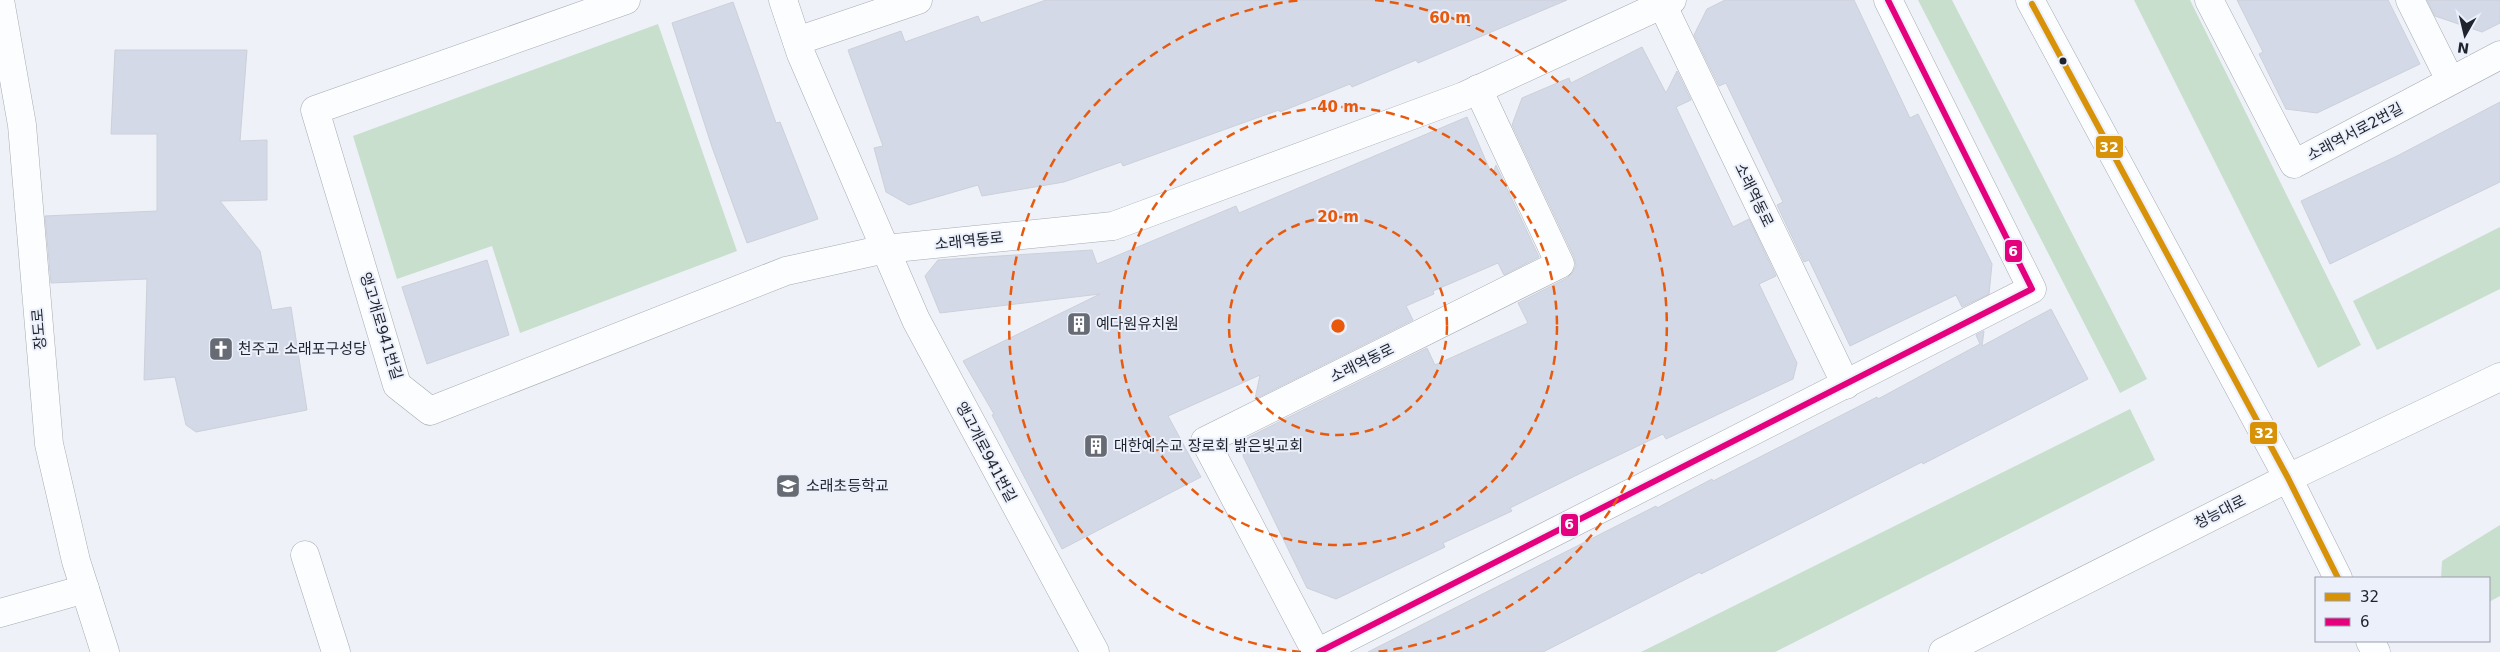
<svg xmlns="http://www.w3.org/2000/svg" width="2500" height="652" viewBox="0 0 2500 652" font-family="'DejaVu Sans','Noto Sans KR',sans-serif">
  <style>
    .green { fill: #c9dfcd }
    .building { fill: #d3d9e6; stroke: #ccd0d9 }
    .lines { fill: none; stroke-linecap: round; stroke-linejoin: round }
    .minor-casing { stroke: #a7abb3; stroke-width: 29 }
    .major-casing { stroke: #a7abb3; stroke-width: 29 }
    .minor { stroke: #fcfdfe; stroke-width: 28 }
    .major { stroke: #fcfdfe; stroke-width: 28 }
    .bus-1-casing { stroke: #ebf0fb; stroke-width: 10 }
    .bus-2-casing { stroke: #ebf0fb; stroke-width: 10 }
    .bus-1 { stroke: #d79207; stroke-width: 6 }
    .bus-2 { stroke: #e5007d; stroke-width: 6 }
    .ring { fill: none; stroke: #e8590c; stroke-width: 2.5; stroke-dasharray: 9 6 }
    .bus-dot { fill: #1f232d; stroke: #ebf0fb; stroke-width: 2 }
    .labels { text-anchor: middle; stroke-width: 4; stroke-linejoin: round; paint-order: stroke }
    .street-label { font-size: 15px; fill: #1f232d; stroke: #ebf0fb }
    .poi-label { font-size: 15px; fill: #1f232d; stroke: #ebf0fb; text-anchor: start }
    .centre { fill: #e8590c; stroke: #ebf0fb; stroke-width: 2.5 }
    .ring-label { font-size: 15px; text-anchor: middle; font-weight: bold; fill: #e8590c; stroke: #ebf0fb; stroke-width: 4; stroke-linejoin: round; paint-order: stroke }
    .line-badge { stroke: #ebf0fb; stroke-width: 2 }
    .badge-label { font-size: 14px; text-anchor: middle; font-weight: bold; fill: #fff }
  </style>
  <rect width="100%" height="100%" fill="#eef1f8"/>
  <!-- green -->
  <g class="green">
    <path d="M1918,0H1952L2147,379L2120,393Z"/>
    <path d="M2134,0H2190L2361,345L2318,368Z"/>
    <path d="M658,24L737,251L520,333L492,246L397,279L353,136Z"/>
    <path d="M2500,227V289L2377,350L2353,301Z"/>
    <path d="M2130,409L2155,460L1775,652H1641Z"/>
    <path d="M2500,525V596L2489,602V578H2441L2442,561Z"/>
  </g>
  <!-- building -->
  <g class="building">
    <path d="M1046,0H1567L1418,63L1416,60L1352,87L1350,84L1280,112L1279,110L1123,166L1121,162L1064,182L982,196L978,185L909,205L886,192L874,148L883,146L848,50L901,31L905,42L978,16L981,23Z"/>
    <path d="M1725,0H1854L1910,118L1918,114L1992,264L1989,294L1962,307L1956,295L1850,346L1809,260L1804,262L1777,205L1783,202L1726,83L1719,86L1694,35L1707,9Z"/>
    <path d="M2237,0H2388L2420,64L2317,113L2286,109L2259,54L2263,52Z"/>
    <path d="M2427,0H2500V23L2482,32L2435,16Z"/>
    <path d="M733,2L776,123L780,122L818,219L747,243L712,147L672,23Z"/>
    <path d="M1642,47L1666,93L1677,71L1691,100L1676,107L1733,227L1749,219L1776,276L1759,284L1797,363L1793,379L1666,439L1663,434L1579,474L1510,508L1512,511L1443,543L1445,547L1336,599L1307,588L1243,456L1247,438L1427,348L1435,365L1528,323L1518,303L1567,278L1573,272L1576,265L1574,257L1512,125L1522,98L1569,78L1571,83Z"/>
    <path d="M115,50H247L240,141L267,140V200L220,201L260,251L272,310L291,307L307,410L196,432L186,425L175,377L144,380L147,279L51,283L45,216L157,211V134H111Z"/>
    <path d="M2500,102V182L2330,264L2301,201L2397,156Z"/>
    <path d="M1467,117L1492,175L1496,165L1539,257L1504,275L1498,263L1433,291L1434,294L1406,306L1413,320L1255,399L1260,375L1168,416L1201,477L1062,549L992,415L994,414L963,361L1100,294L940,313L925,276L938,260L1092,250L1097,264L1236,206L1239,213Z"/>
    <path d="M487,260L509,335L427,364L402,287Z"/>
    <path d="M2051,309L2088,379L1923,464L1922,462L1701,574L1700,572L1543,652H1368L1656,506L1657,508L1712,479L1713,481L1877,397L1878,399L1980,344L1976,335L1984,331L1982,346Z"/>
  </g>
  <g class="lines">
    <defs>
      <g id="minor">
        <path d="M0,0L22,125L49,444L76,561L105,652"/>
        <path d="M626,0L315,110L397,385L430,411L786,271L885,249L1113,226L1464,96L1672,0"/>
        <path d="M783,0L801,54L916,320L1095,652"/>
        <path d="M1660,0L1846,385"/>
        <path d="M2030,0L2288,478L2338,578"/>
        <path d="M2209,0L2294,164L2500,55"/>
        <path d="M2410,0L2450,80"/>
        <path d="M797,41L918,0"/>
        <path d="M305,555L336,652"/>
        <path d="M0,613L85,589"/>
        <path d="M2370,641L2376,652"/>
        <path d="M1316,652L1205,441L1560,264L1478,89"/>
        <path d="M1319,652L2032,289L1888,0"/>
      </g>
      <path id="major" d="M1943,652L2288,478L2500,377"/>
    </defs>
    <!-- minor casing -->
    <use href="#minor" class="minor-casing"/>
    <!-- major casing -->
    <use href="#major" class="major-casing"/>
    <!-- minor -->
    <use href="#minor" class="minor"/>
    <!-- major -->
    <use href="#major" class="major"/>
    <defs>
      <path id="bus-1" d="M2032,4L2288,478L2338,578"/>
      <path id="bus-2" d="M1319,652L2032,289L1888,0"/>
    </defs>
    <!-- bus-1 casing -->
    <use href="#bus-1" class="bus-1-casing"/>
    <!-- bus-2 casing -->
    <use href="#bus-2" class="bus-2-casing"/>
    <!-- bus-1 -->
    <use href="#bus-1" class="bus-1"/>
    <!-- bus-2 -->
    <use href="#bus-2" class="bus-2"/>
  </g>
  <!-- distance rings -->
  <g class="ring">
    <circle cx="1338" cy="326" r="109"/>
    <circle cx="1338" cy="326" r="219"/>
    <path d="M1301 652A328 328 0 0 1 1301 0M1375 0A328 328 0 0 1 1375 652"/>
  </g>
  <!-- icons -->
  <defs>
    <symbol id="building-square" viewBox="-11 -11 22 22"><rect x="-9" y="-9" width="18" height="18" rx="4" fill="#676b74" stroke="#ebf0fb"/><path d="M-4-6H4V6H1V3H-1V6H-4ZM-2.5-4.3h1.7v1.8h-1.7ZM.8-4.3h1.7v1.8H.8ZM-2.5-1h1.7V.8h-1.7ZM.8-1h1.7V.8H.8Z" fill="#fff"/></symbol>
    <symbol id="church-square" viewBox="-11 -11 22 22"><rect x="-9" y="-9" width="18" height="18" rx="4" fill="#676b74" stroke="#ebf0fb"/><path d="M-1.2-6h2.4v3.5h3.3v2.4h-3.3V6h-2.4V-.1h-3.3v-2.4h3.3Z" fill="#fff"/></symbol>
    <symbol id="school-square" viewBox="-11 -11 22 22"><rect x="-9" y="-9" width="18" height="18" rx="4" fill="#676b74" stroke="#ebf0fb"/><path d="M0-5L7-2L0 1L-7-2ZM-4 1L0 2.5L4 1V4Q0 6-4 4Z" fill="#fff"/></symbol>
  </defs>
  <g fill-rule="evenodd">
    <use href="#building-square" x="1065" y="310" width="28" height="28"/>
    <use href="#church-square" x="207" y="335" width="28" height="28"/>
    <use href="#building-square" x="1082" y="432" width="28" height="28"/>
    <use href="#school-square" x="774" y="472" width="28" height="28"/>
  </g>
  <!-- markers -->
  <circle class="bus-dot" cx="2063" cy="61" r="4.5"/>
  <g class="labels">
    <!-- street labels -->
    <g class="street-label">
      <text transform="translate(2355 132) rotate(-28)" y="5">소래역서로2번길</text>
      <text transform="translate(1754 195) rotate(64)" y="5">소래역동로</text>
      <text transform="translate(969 241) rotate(-6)" y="5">소래역동로</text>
      <text transform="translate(381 326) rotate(73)" y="5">앵고개로941번길</text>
      <text transform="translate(39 329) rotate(-95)" y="5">장도로</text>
      <text transform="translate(1362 363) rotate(-26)" y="5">소래역동로</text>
      <text transform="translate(986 452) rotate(62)" y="5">앵고개로941번길</text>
      <text transform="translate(2220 512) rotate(-27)" y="5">청능대로</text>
    </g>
    <!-- poi labels -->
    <g class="poi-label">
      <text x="1096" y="329">예다원유치원</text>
      <text x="238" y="354">천주교 소래포구성당</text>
      <text x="1114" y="451">대한예수교 장로회 밝은빛교회</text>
      <text x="806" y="491">소래초등학교</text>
    </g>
  </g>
  <circle cx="1338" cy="326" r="8" class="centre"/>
  <g class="ring-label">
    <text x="1450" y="23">60 m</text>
    <text x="1338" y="112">40 m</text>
    <text x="1338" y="222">20 m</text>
  </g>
  <g class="line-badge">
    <rect x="2095" y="135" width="29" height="24" rx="5" fill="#d79207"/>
    <rect x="2004" y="239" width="19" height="24" rx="5" fill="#e5007d"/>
    <rect x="2249" y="421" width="29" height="24" rx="5" fill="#d79207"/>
    <rect x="1560" y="513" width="19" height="24" rx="5" fill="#e5007d"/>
  </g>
  <g class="badge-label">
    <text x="2109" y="152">32</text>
    <text x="2013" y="256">6</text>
    <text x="2264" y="438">32</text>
    <text x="1569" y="529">6</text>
  </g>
  <!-- legend -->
  <rect x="2315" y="577" width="175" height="65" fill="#ebf0fb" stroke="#999ea9"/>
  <rect x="2325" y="593" width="25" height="8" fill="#d79207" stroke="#999ea9"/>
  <text x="2360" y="602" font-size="15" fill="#1f232d">32</text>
  <rect x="2325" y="618" width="25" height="8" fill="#e5007d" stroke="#999ea9"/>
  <text x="2360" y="627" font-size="15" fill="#1f232d">6</text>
  <!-- north arrow -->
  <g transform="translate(2465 35) rotate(188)" stroke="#ebf0fb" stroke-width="4" paint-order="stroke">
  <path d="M0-4L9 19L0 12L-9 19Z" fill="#1f232d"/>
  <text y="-8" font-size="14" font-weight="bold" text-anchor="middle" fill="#1f232d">N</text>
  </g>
</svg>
